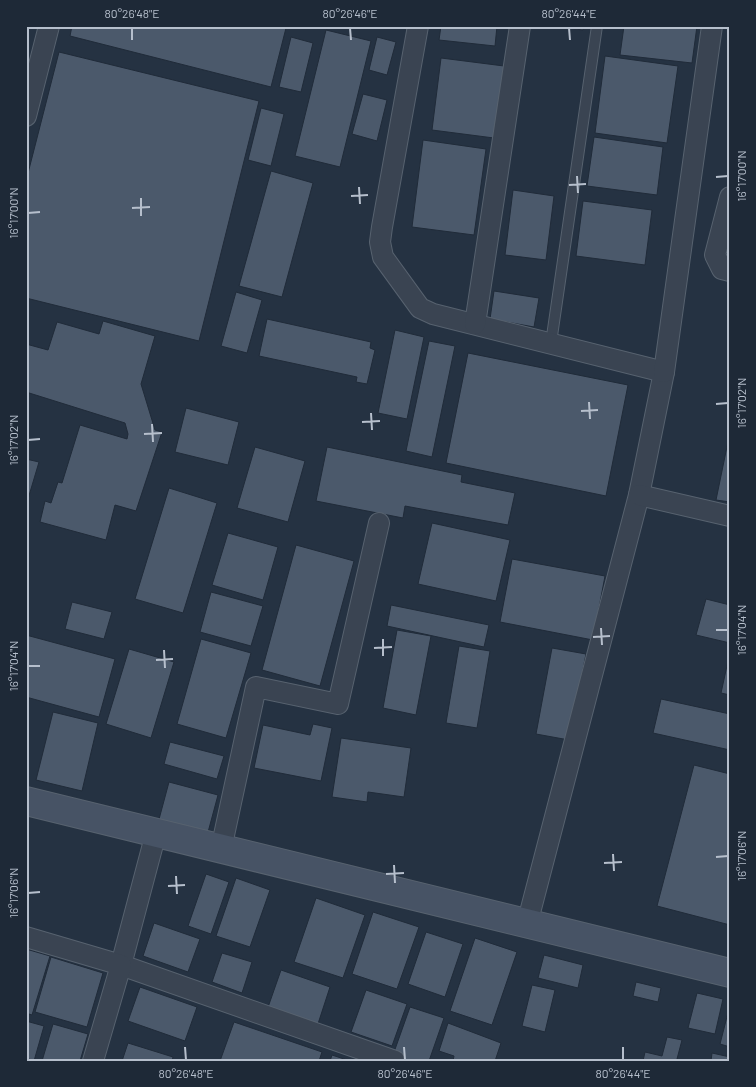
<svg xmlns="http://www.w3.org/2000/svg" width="756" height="1087" viewBox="0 0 756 1087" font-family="Barlow,sans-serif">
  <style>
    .building { fill: #4b596b; stroke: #202b39 }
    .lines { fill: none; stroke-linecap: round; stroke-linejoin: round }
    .lane-casing { stroke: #57626f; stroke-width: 12 }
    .street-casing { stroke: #57626f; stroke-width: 22 }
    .secondary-casing { stroke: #57626f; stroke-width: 30 }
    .lane { stroke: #3a4452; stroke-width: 10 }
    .street { stroke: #3a4452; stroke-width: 20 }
    .secondary { stroke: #475365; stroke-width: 28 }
    .ticks { fill: none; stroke: #b6bfcc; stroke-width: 2 }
    .neatline { fill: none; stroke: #b6bfcc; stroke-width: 2 }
    .ticks-label { font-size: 12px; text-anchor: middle; fill: #b6bfcc }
  </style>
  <rect width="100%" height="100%" fill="#253242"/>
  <!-- building -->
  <g class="building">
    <path d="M72,26H281L286,28L271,87L70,36Z"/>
    <path d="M441,26H497L495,46L439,40Z"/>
    <path d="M552,26H584L583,30Z"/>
    <path d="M624,26H697L692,63L620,55Z"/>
    <path d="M326,30L371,41L340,167L295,156Z"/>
    <path d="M291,37L313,43L301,92L279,87Z"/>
    <path d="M377,37L396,42L387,75L369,70Z"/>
    <path d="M59,52L259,101L199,341L26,298V181Z"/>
    <path d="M605,56L678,66L667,143L595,133Z"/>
    <path d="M441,58L504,66L494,138L432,130Z"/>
    <path d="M363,94L387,100L377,141L352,134Z"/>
    <path d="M261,108L284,114L271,166L248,160Z"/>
    <path d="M594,137L663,147L657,195L587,186Z"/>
    <path d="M423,140L486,149L474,235L412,227Z"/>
    <path d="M271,171L313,183L282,297L239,286Z"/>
    <path d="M513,190L554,196L546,260L505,255Z"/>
    <path d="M583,201L652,210L645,265L576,256Z"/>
    <path d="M494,291L539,298L534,327L490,319Z"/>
    <path d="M236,292L262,300L247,353L221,346Z"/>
    <path d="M267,319L371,342L370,348L375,350L367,384L356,382L357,377L259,356Z"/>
    <path d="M103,321L155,336L141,384L155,430L162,432L136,511L115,505L106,540L40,522L45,501L51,503L58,482L62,483L80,425L127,439L128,434L125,423L26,392V344L48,350L57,322L99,334Z"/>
    <path d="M395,330L424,337L407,419L378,413Z"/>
    <path d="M429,341L455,346L432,457L406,451Z"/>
    <path d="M468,353L628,385L606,496L446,463Z"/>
    <path d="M186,408L239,422L228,465L175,452Z"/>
    <path d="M730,432V502L716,500Z"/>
    <path d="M255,447L305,461L288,522L237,508Z"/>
    <path d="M327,447L462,475L461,482L515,493L508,525L405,506L403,518L316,501Z"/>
    <path d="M26,459L39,462L28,499L26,498Z"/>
    <path d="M169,488L217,503L183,613L135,599Z"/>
    <path d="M432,523L510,540L496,601L418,584Z"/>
    <path d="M228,533L278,547L263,600L212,585Z"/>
    <path d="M296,545L354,561L320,686L262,670Z"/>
    <path d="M512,559L605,576L593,640L500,622Z"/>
    <path d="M211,592L263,606L251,646L200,632Z"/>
    <path d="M706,599L730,605V643L696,635Z"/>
    <path d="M72,602L112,612L104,639L65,629Z"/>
    <path d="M391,605L489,625L484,647L387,626Z"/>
    <path d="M397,630L431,636L416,715L383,708Z"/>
    <path d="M26,635L115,659L99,717L26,697Z"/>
    <path d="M201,639L251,653L226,738L177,724Z"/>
    <path d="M459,646L490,651L477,728L446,723Z"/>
    <path d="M552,648L586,654L569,740L536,734Z"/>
    <path d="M129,649L174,662L151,738L106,724Z"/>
    <path d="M730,652V695L721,693Z"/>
    <path d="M661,699L730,714V750L653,733Z"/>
    <path d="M53,712L98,723L82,791L36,780Z"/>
    <path d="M313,724L332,728L321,781L254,768L263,725L310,735Z"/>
    <path d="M341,738L411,748L404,797L368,792L367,802L332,797Z"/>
    <path d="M170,742L224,756L217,779L164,764Z"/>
    <path d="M694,765L730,774V925L657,906Z"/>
    <path d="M169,782L218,795L207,836L158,823Z"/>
    <path d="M206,874L229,882L211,934L188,926Z"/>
    <path d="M236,878L270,890L250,947L216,936Z"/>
    <path d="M316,898L365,915L343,978L294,962Z"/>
    <path d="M373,912L419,927L397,989L352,974Z"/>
    <path d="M154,923L200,939L188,972L143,956Z"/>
    <path d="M426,932L463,944L445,997L408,984Z"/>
    <path d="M475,938L517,952L492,1025L450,1011Z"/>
    <path d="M26,949L50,956L32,1015L26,1013Z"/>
    <path d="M222,953L252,962L242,993L212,982Z"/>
    <path d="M544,955L583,965L578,988L538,978Z"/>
    <path d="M51,957L103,973L87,1027L35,1012Z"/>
    <path d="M281,970L330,987L316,1030L266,1013Z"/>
    <path d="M636,982L661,988L658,1002L633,996Z"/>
    <path d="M532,985L555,990L545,1032L522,1026Z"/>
    <path d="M140,987L197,1007L185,1041L128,1021Z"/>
    <path d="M366,990L407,1004L392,1046L351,1032Z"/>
    <path d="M697,993L723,999L715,1034L688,1028Z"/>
    <path d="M730,1005V1047L720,1044Z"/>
    <path d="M410,1007L444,1018L429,1061H410L393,1055Z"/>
    <path d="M26,1021L44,1026L34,1061L26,1058Z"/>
    <path d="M234,1022L322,1052L319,1061H220Z"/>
    <path d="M448,1023L501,1043L495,1061H453L454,1056L439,1051Z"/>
    <path d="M53,1024L88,1034L80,1061H42Z"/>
    <path d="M667,1037L682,1040L677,1059L683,1061H643L645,1052L662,1056Z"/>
    <path d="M128,1043L173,1057L172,1061H122Z"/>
    <path d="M712,1053L730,1057V1061H711Z"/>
    <path d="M332,1055L350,1061H330Z"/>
  </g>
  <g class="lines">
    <defs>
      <path id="lane" d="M551,343L597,26"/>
      <g id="street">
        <path d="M418,26L382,227L380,242L383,257L420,308L433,314L664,372L639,495L527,924"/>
        <path d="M26,116L49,26"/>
        <path d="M730,197L715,255L722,269L730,271"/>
        <path d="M475,324L520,26"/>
        <path d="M664,372L712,26"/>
        <path d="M639,495L730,516"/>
        <path d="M156,833L121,965L395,1061"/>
        <path d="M221,849L256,687L338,704L379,523"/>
        <path d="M26,937L121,965L93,1061"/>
      </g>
      <path id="secondary" d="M26,801L730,973"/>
    </defs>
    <!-- lane casing -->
    <use href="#lane" class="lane-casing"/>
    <!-- street casing -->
    <use href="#street" class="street-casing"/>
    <!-- secondary casing -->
    <use href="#secondary" class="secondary-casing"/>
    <!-- lane -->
    <use href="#lane" class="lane"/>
    <!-- street -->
    <use href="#street" class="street"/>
    <!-- secondary -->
    <use href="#secondary" class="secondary"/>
  </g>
  <!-- ticks -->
  <path class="ticks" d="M132,28V40M350,28L351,40M569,28L570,40M577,176L578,193M716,177L728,176M569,185L586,184M359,187L360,204M351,196L368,195M141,198V216M132,208L150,207M28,213L40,212M589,402L590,419M716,404L728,403M581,411L598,410M371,413L372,430M362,422L380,421M152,424L153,442M144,434L162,433M28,440L40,439M601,628L602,645M716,630H728M593,637L610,636M383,639V656M374,648L392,647M164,650L165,668M156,660L173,659M28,666H40M613,854L614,871M716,857L728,856M604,863L622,862M394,865L395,883M386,874L404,873M176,876L177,894M168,886L185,885M28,893L40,892M185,1047L186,1060M404,1047L405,1060M623,1047V1060"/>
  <!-- border -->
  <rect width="756" height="1087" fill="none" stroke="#1e2937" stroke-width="55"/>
  <rect x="28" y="28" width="700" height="1032" class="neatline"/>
  <g class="ticks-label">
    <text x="132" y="18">80°26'48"E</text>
    <text x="350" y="18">80°26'46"E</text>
    <text x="569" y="18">80°26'44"E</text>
    <text transform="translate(742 176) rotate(-90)" y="4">16°17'00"N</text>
    <text transform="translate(14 213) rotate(-90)" y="4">16°17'00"N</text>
    <text transform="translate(742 403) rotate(-90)" y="4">16°17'02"N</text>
    <text transform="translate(14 440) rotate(-90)" y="4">16°17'02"N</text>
    <text transform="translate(742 630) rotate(-90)" y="4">16°17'04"N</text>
    <text transform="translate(14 666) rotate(-90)" y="4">16°17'04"N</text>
    <text transform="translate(742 856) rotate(-90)" y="4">16°17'06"N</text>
    <text transform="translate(14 893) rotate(-90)" y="4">16°17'06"N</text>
    <text x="186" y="1078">80°26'48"E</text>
    <text x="405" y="1078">80°26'46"E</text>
    <text x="623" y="1078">80°26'44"E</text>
  </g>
</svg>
